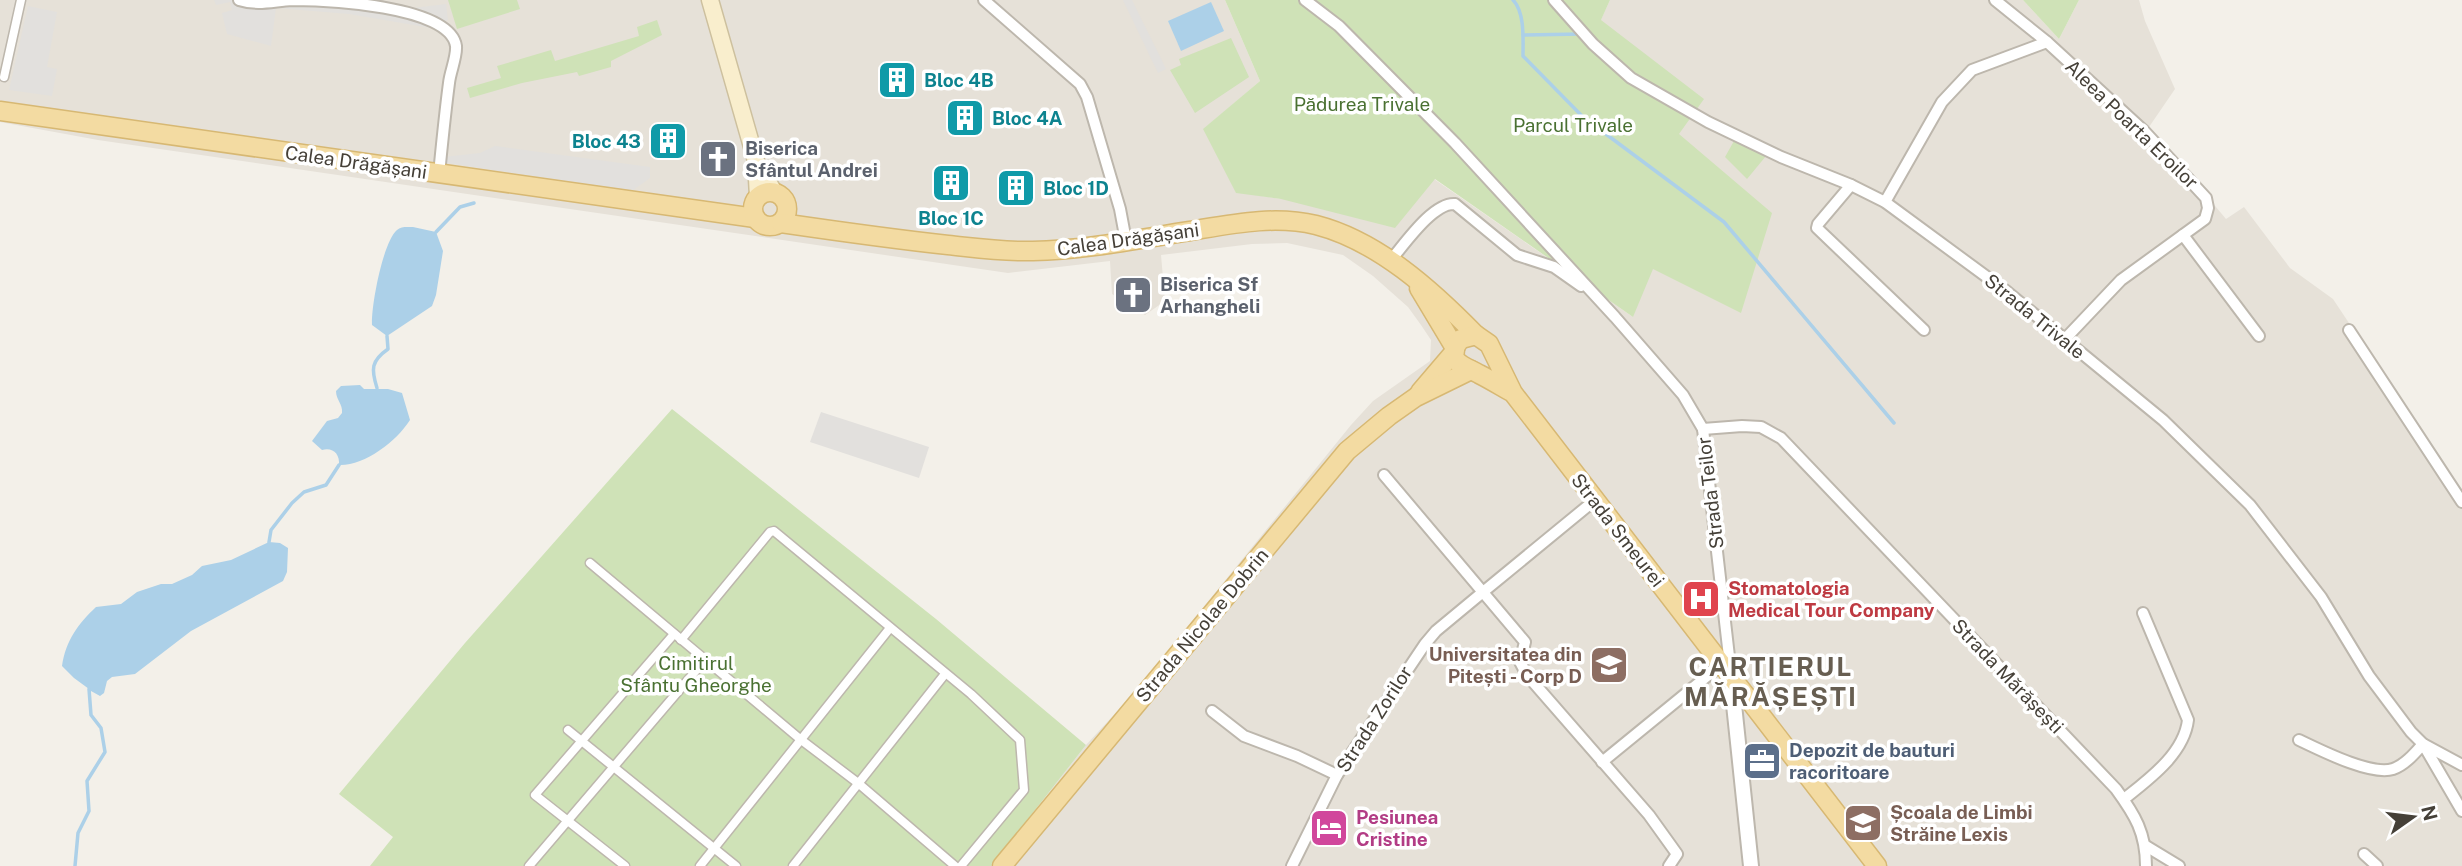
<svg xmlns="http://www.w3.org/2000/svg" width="2462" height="866" viewBox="0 0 2462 866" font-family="'Public Sans',sans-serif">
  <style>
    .residential { fill: #e6e1d8 }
    .green { fill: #cfe2b7 }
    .parking { fill: #e2e0dd }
    .water { fill: #acd0e8 }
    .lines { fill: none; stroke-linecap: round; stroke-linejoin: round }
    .stream { stroke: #acd0e8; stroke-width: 3.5 }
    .pedestrian-casing { stroke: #bdb7ad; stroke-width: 11 }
    .minor-casing { stroke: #bdb7ad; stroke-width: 14 }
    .tertiary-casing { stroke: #bdb7ad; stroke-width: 18 }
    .secondary-casing { stroke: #cdc09e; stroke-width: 19 }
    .primary-casing { stroke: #d7b873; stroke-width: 21 }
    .pedestrian { stroke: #fff; stroke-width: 8 }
    .minor { stroke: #fff; stroke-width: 10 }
    .tertiary { stroke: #fff; stroke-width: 14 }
    .secondary { stroke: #f9eecd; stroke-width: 16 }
    .primary { stroke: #f3dba2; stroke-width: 18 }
    .labels { text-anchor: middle; stroke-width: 7; stroke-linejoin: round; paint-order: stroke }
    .culture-label { font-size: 19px; font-weight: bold; fill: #0d838f; stroke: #fff; text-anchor: start }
    .park-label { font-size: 19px; fill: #4a7132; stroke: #fff }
    .street-label { font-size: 19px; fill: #454038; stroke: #fff }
    .worship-label { font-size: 19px; font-weight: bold; fill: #5b616d; stroke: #fff; text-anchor: start }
    .health-label { font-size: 19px; font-weight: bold; fill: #be3a42; stroke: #fff; text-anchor: start }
    .education-label { font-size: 19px; font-weight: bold; fill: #785e54; stroke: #fff; text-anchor: end }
    .service-label { font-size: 19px; font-weight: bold; fill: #4e5e75; stroke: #fff; text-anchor: start }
    .hotel-label { font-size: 19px; font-weight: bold; fill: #b23c85; stroke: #fff; text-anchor: start }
    .district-label { font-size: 26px; font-weight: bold; letter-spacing: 2px; fill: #675e51; stroke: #fff }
  </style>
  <rect width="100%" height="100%" fill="#f3f0e9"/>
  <!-- residential -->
  <path class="residential" d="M0,0H1225L1260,81L1204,129L1236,192L1281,199L1434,179L1633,317L1585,54L1610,0H2023L2059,39L2079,0H2139L2145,21L2175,89L2149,127L2226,219L2244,207L2290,268L2333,299L2462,493V866H991L1086,745L1134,693L1351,425L1373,401L1430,361L1431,340L1421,325L1408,307L1373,276L1343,255L1287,243L1252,244L1161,255L1165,301L1145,315L1112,294L1110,261L1008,273L98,140L0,122Z"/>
  <!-- green -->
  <g class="green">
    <path d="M448,0H517L520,9L457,29Z"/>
    <path d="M1225,0H1610L1601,20L1704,99L1679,134L1772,213L1741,313L1653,269L1633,317L1435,179L1395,228L1281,199L1236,193L1203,129L1260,81Z"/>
    <path d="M2023,0H2079L2059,39Z"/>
    <path d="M657,20L662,35L611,61V67L579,76L577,72L522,83L470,98L467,88L501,78L497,66L551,50L555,61L639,36L637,27Z"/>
    <path d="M1231,38L1249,77L1195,113L1170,70L1181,65L1179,59Z"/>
    <path d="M1734,141L1766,156L1747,179L1725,157Z"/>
    <path d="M672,409L936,619L1086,745L991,866H370L393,837L339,794L465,643Z"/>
  </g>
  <!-- parking -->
  <g class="parking">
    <path d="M214,0H368L369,2L405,9L446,4L448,20L431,28L349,14L276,8L271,46L227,34L222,13L232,10L230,2L216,5Z"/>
    <path d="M1123,0H1132L1166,69L1158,73Z"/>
    <path d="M28,6L57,12L47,67L57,69L52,96L9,90Z"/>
    <path d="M495,146L650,167V178L632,191L442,162L443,157L480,153Z"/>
    <path d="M821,412L929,447L919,478L810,442Z"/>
  </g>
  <!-- water -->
  <g class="water">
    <path d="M1211,2L1224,31L1181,51L1168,21Z"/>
    <path d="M413,227L436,232L443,251L436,295L432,306L387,336L372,325C371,306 383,242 397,230C401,226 408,227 413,227Z"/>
    <path d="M360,385L364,389H388L402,393L410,420C396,442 364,466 339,465C340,454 333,447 322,450L312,441L327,421L338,418L342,413C343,404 336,400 336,391L341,386Z"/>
    <path d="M269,542L280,543L288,548L287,572L283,581L191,631L135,674L112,677L107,681L104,693L100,696L91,691L90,696L89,689L74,678L62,666C66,640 78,624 96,607L121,604L137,592L161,584H172L192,575L202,566L231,560Z"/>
  </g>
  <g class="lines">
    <!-- stream -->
    <g class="stream">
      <path d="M1513,0C1525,12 1523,40 1523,56L1583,117L1724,222L1894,423"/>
      <path d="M1523,35L1582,34"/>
      <path d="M436,232L460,207L474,203"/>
      <path d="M377,388C371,369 371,361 388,349L387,336"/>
      <path d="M269,542L271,530L292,503L304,492L326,485L339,465"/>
      <path d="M75,866L78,833L89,811L87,781L105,752L101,728L91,715L89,689"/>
    </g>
    <defs>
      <g id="pedestrian">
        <path d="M4,77L21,0"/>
        <path d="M590,563L800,739L858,783L955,866"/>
        <path d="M681,640L770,532L774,531L971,694L1020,740L1024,790L961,866"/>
        <path d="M568,730L736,866"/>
        <path d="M529,866L705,660"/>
        <path d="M625,866L535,795L674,634"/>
        <path d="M700,866L890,628"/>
        <path d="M793,866L945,674"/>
      </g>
      <g id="minor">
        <path d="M239,0C258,6 273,1 292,0C324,0 450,5 456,46C457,57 450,72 449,83C445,113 442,144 439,174"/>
        <path d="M984,0L1080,84L1087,97L1120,209L1126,241"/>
        <path d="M1305,0L1339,26L1455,143L1615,317L1683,395L1703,429L1731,674"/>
        <path d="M1554,0L1593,44L1631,78L1708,122L1781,157L1851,185L1885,202L2006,291L2163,420L2250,505L2321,597L2369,676L2411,732L2423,744L2462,765"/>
        <path d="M1995,0L2047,42L2144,131L2206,198L2208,208L2205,219L2121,280L2065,339"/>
        <path d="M1851,185L1818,224L1817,228L1924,330"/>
        <path d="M1885,202L1942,102L1972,70L2047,42"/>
        <path d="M2183,235L2259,336"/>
        <path d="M1390,261C1404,245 1433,202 1455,204L1517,255L1554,267L1581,286"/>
        <path d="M2349,330L2462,502"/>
        <path d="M1703,429L1742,426L1761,427L1781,438L2116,789C2135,815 2146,833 2146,866"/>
        <path d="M1384,475L1525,642L1520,662L1527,675L1649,815L1677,854L1669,866"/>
        <path d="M1212,711L1244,736L1297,756L1337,775"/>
        <path d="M2299,740C2320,750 2371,776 2393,769C2405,765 2415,753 2423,744L2462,811"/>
        <path d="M1602,762L1722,664"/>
        <path d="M2124,799C2148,780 2184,754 2188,720L2143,613"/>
        <path d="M2146,846L2179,866"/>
        <path d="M2364,854L2377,866"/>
        <path d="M1292,866L1337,775L1425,644L1436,631L1483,592L1595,500"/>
      </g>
      <path id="tertiary" d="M1731,676L1751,866"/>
      <g id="secondary">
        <path d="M710,0L756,161L758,197"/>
        <path d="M759,166L774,192"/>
      </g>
      <g id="primary">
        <path d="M0,111L755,218"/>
        <circle cx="770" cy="209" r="17"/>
        <path d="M781,223C836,231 892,239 948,245C977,248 1005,252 1033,251C1086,250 1138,239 1190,231C1232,224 1274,215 1316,225C1378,241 1432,290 1476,335"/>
        <path d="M1419,288L1455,348"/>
        <path d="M1420,392L1455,351"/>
        <path d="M1513,393C1502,387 1491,380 1479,374C1465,366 1442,361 1461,339L1476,335L1489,344L1513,393L1877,866"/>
        <path d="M1002,866L1347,451L1389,416L1416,397L1471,370"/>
      </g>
    </defs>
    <!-- pedestrian casing -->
    <use href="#pedestrian" class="pedestrian-casing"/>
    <!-- minor casing -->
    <use href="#minor" class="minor-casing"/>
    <!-- tertiary casing -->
    <use href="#tertiary" class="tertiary-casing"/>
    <!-- secondary casing -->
    <use href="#secondary" class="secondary-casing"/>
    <!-- primary casing -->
    <use href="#primary" class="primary-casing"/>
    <!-- pedestrian -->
    <use href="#pedestrian" class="pedestrian"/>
    <!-- minor -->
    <use href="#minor" class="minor"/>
    <!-- tertiary -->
    <use href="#tertiary" class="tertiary"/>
    <!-- secondary -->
    <use href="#secondary" class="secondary"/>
    <!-- primary -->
    <use href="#primary" class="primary"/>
  </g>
  <!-- icons -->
  <defs>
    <symbol id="building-square" viewBox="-11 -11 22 22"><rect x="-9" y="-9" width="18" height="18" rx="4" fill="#0f9aa8" stroke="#fff"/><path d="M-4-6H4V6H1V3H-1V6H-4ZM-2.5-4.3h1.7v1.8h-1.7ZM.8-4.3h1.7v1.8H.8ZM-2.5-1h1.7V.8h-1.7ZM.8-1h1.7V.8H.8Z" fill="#fff"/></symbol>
    <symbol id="church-square" viewBox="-11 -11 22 22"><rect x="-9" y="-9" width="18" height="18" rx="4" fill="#6b7280" stroke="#fff"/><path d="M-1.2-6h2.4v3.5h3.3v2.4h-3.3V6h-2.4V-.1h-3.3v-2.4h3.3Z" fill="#fff"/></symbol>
    <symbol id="hospital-square" viewBox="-11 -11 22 22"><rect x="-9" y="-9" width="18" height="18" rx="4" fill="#e0444e" stroke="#fff"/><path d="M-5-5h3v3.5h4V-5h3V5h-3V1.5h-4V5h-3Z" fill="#fff"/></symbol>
    <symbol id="university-square" viewBox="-11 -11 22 22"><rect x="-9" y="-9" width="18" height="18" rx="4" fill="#8d6e63" stroke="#fff"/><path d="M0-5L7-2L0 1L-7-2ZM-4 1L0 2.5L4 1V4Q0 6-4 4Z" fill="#fff"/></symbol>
    <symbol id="office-square" viewBox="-11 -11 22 22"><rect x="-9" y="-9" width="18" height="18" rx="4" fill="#5c6f8a" stroke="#fff"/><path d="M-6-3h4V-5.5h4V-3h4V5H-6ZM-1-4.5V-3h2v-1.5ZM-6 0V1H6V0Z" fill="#fff"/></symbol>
    <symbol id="school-square" viewBox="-11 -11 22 22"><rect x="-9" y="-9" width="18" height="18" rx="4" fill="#8d6e63" stroke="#fff"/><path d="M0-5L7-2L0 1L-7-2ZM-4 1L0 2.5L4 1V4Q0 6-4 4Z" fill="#fff"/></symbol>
    <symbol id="hotel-square" viewBox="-11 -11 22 22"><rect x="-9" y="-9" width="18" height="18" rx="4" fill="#d1479c" stroke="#fff"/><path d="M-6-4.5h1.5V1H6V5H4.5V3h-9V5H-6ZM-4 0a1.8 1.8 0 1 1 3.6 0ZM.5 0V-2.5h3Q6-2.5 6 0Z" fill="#fff"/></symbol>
  </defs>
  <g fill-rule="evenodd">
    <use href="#building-square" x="875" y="58" width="44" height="44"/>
    <use href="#building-square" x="943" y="96" width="44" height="44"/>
    <use href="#building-square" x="646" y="119" width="44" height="44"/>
    <use href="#church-square" x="696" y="137" width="44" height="44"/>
    <use href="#building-square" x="929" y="161" width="44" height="44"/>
    <use href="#building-square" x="994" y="166" width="44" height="44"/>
    <use href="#church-square" x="1111" y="273" width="44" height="44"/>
    <use href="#hospital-square" x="1679" y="577" width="44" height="44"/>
    <use href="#university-square" x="1587" y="643" width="44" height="44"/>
    <use href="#office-square" x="1740" y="739" width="44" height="44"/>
    <use href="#school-square" x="1841" y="801" width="44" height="44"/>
    <use href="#hotel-square" x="1307" y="806" width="44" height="44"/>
  </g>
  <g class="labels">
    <!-- culture labels -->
    <g class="culture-label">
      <text x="924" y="87">Bloc 4B</text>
      <text x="992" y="125">Bloc 4A</text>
      <text x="641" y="148" text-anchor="end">Bloc 43</text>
      <text x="1043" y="195">Bloc 1D</text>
      <text x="951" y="225" text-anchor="middle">Bloc 1C</text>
    </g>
    <!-- park labels -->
    <g class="park-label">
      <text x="1362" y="111">Pădurea Trivale</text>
      <text x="1573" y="132">Parcul Trivale</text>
      <text x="696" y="670">Cimitirul<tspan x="696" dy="22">Sfântu Gheorghe</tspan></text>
    </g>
    <!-- street labels -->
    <g class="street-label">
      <text transform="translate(2132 124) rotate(44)" y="7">Aleea Poarta Eroilor</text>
      <text transform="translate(356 162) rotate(8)" y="7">Calea Drăgășani</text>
      <text transform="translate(1128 239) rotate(-8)" y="7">Calea Drăgășani</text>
      <text transform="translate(2035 316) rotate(39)" y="7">Strada Trivale</text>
      <text transform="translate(1710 493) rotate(-97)" y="7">Strada Teilor</text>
      <text transform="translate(1618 530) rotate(52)" y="7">Strada Smeurei</text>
      <text transform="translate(1202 625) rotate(-50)" y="7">Strada Nicolae Dobrin</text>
      <text transform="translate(2008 676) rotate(46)" y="7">Strada Mărășești</text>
      <text transform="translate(1374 719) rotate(-57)" y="7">Strada Zorilor</text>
    </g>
    <!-- worship labels -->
    <g class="worship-label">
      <text x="745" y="155">Biserica<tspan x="745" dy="22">Sfântul Andrei</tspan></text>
      <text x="1160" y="291">Biserica Sf<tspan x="1160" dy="22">Arhangheli</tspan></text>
    </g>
    <!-- health labels -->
    <g class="health-label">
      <text x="1728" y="595">Stomatologia<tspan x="1728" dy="22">Medical Tour Company</tspan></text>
    </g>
    <!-- education labels -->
    <g class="education-label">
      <text x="1582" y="661">Universitatea din<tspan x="1582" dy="22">Pitești - Corp D</tspan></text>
      <text x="1890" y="819" text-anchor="start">Școala de Limbi<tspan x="1890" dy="22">Străine Lexis</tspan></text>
    </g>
    <!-- service labels -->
    <g class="service-label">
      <text x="1789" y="757">Depozit de bauturi<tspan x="1789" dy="22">racoritoare</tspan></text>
    </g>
    <!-- hotel labels -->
    <g class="hotel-label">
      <text x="1356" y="824">Pesiunea<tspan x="1356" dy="22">Cristine</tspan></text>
    </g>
    <!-- district labels -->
    <g class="district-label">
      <text x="1771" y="676">CARTIERUL<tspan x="1771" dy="30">MĂRĂȘEȘTI</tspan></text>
    </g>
  </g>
  <!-- north arrow -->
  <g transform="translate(2413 817) rotate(76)" stroke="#ffffff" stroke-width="5" paint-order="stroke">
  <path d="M0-5L12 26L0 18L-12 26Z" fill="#454038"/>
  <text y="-10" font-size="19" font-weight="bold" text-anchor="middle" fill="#454038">N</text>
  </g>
</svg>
